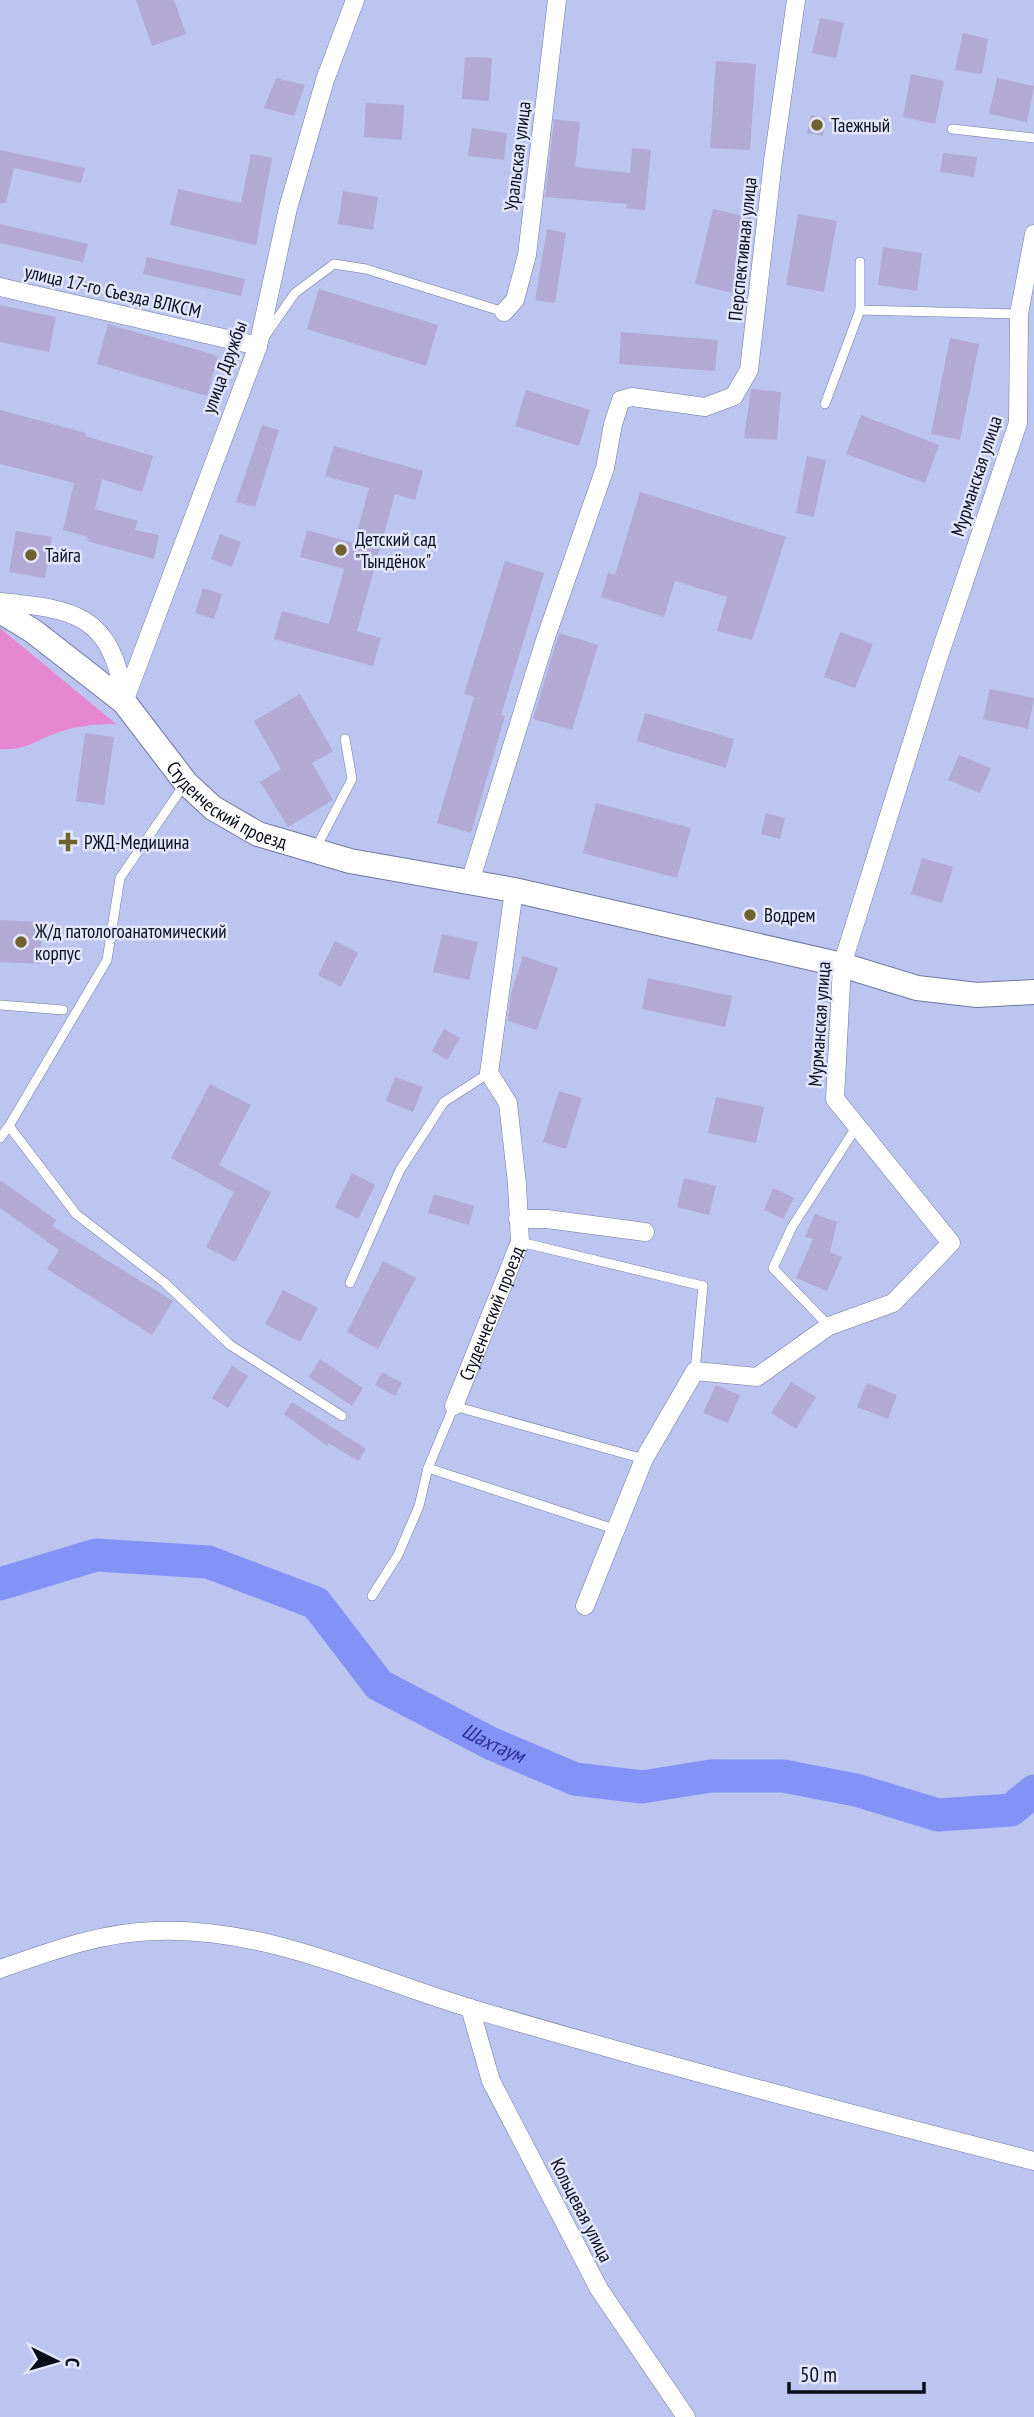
<svg xmlns="http://www.w3.org/2000/svg" width="1034" height="2417" viewBox="0 0 1034 2417" font-family="'PT Sans Narrow',sans-serif">
  <style>
    .green { fill: #e487d0 }
    .lines { fill: none; stroke-linecap: round; stroke-linejoin: round }
    .river { stroke: #8392f4; stroke-width: 33 }
    .building { fill: #b2a9d4 }
    .lane-casing { stroke: #7078a0; stroke-width: 10 }
    .street-casing { stroke: #7078a0; stroke-width: 19 }
    .secondary-casing { stroke: #7078a0; stroke-width: 26 }
    .lane { stroke: #fff; stroke-width: 9 }
    .street { stroke: #fff; stroke-width: 18 }
    .secondary { stroke: #fff; stroke-width: 24 }
    .poi-dot { fill: #6f622f; stroke: #e2e7fd; stroke-width: 2.5 }
    .labels { text-anchor: middle; stroke-width: 5; stroke-linejoin: round; paint-order: stroke }
    .poi-label { font-size: 19px; fill: #080b19; stroke: #e2e7fd; text-anchor: start }
    .street-label { font-size: 19px; fill: #080b19; stroke: #e2e7fd }
    .water-label { font-size: 21px; font-style: italic; fill: #2f2b9c; stroke: #e2e7fd }
  </style>
  <rect width="100%" height="100%" fill="#bbc5f0"/>
  <!-- green -->
  <path class="green" d="M0,628L116,724C95,724 72,726 51,735C32,743 22,751 0,749Z"/>
  <g class="lines">
    <!-- river -->
    <path class="river" id="s1" d="M0,1584L96,1555L208,1562L316,1603L379,1685L490,1743L575,1779L642,1787L711,1776H783L856,1790L938,1815L1011,1810L1034,1791"/>
  </g>
  <!-- building -->
  <g class="building">
    <path d="M136,0H174L186,34L152,46Z"/>
    <path d="M820,18L844,23L836,58L812,53Z"/>
    <path d="M963,33L988,39L982,74L955,70Z"/>
    <path d="M465,57L492,58L489,101L462,99Z"/>
    <path d="M716,61L756,64L750,150L710,148Z"/>
    <path d="M911,74L944,81L935,124L903,117Z"/>
    <path d="M276,78L305,85L294,116L264,108Z"/>
    <path d="M997,78L1034,86L1027,122L989,114Z"/>
    <path d="M366,103L404,105L402,140L364,137Z"/>
    <path d="M811,115L826,118L823,136L807,133Z"/>
    <path d="M554,119L580,122L575,167L630,173L632,148L651,150L645,210L626,208L627,204L545,197Z"/>
    <path d="M472,128L507,133L504,160L468,156Z"/>
    <path d="M0,150L85,168L81,183L14,168L6,203H0Z"/>
    <path d="M943,153L977,157L974,177L940,172Z"/>
    <path d="M251,154L272,158L256,245L170,225L178,189L241,203Z"/>
    <path d="M343,191L378,197L373,230L338,224Z"/>
    <path d="M713,209L751,218L733,293L695,284Z"/>
    <path d="M798,214L837,221L824,292L786,285Z"/>
    <path d="M0,224L88,244L83,262L0,243Z"/>
    <path d="M547,229L566,233L555,303L535,300Z"/>
    <path d="M883,247L922,253L917,291L878,285Z"/>
    <path d="M147,257L245,279L241,296L143,274Z"/>
    <path d="M319,289L438,325L426,366L307,329Z"/>
    <path d="M0,305L56,317L49,352L0,342Z"/>
    <path d="M108,324L218,356L207,396L97,364Z"/>
    <path d="M621,332L718,340L715,371L619,364Z"/>
    <path d="M950,338L979,344L960,440L931,434Z"/>
    <path d="M751,389L781,392L777,440L744,438Z"/>
    <path d="M526,390L590,410L579,446L515,426Z"/>
    <path d="M0,410L86,433L85,436L153,456L142,492L102,479L95,509L138,521L135,530L159,535L154,559L87,541L88,537L63,530L74,483L0,464Z"/>
    <path d="M861,415L939,445L925,483L846,454Z"/>
    <path d="M262,425L279,430L255,507L236,502Z"/>
    <path d="M334,446L423,471L415,500L395,494L357,631L381,638L373,666L274,639L282,611L329,624L344,569L300,557L307,530L354,543L369,488L325,476Z"/>
    <path d="M807,456L826,460L814,517L796,513Z"/>
    <path d="M640,492L786,537L752,640L717,631L727,597L675,581L664,617L601,597L608,573L615,575Z"/>
    <path d="M16,531L52,537L45,578L9,572Z"/>
    <path d="M220,534L241,542L232,567L211,559Z"/>
    <path d="M505,561L544,573L501,715L505,716L471,833L437,823L474,697L464,694Z"/>
    <path d="M203,588L222,594L214,619L195,613Z"/>
    <path d="M840,632L873,644L855,688L824,677Z"/>
    <path d="M559,633L598,645L572,730L533,719Z"/>
    <path d="M990,689L1034,698L1028,729L983,719Z"/>
    <path d="M300,694L333,751L312,763L333,800L288,827L260,782L281,769L254,721Z"/>
    <path d="M645,713L734,739L726,768L637,741Z"/>
    <path d="M85,733L114,737L104,805L76,801Z"/>
    <path d="M959,755L991,768L980,793L948,780Z"/>
    <path d="M596,803L691,828L677,878L583,853Z"/>
    <path d="M766,813L785,818L780,839L761,834Z"/>
    <path d="M922,858L953,867L942,903L911,894Z"/>
    <path d="M0,920L42,922L40,964L0,962Z"/>
    <path d="M442,934L478,942L469,980L433,972Z"/>
    <path d="M335,941L358,953L341,987L318,975Z"/>
    <path d="M523,956L558,968L537,1030L508,1021L511,993Z"/>
    <path d="M648,978L732,996L725,1027L642,1009Z"/>
    <path d="M444,1029L460,1038L447,1060L432,1051Z"/>
    <path d="M395,1077L423,1087L413,1112L386,1101Z"/>
    <path d="M210,1084L251,1105L219,1165L271,1192L235,1262L206,1247L234,1192L171,1158Z"/>
    <path d="M559,1091L582,1098L566,1149L543,1142Z"/>
    <path d="M716,1097L764,1107L756,1143L708,1133Z"/>
    <path d="M352,1173L375,1185L358,1219L335,1207Z"/>
    <path d="M684,1178L716,1186L709,1215L677,1207Z"/>
    <path d="M0,1180L56,1220L52,1226L173,1301L152,1335L47,1269L59,1250L0,1208Z"/>
    <path d="M773,1188L794,1198L783,1219L764,1210Z"/>
    <path d="M434,1194L474,1206L469,1225L428,1213Z"/>
    <path d="M815,1214L837,1222L830,1252L842,1257L827,1291L796,1278L813,1239L805,1237Z"/>
    <path d="M383,1261L416,1278L378,1349L347,1332Z"/>
    <path d="M283,1290L318,1308L300,1342L265,1324Z"/>
    <path d="M320,1359L363,1388L352,1406L309,1377Z"/>
    <path d="M232,1366L248,1376L228,1408L212,1398Z"/>
    <path d="M382,1372L402,1383L395,1396L375,1385Z"/>
    <path d="M791,1382L816,1397L796,1429L771,1413Z"/>
    <path d="M867,1383L897,1395L888,1419L857,1407Z"/>
    <path d="M716,1385L740,1395L728,1423L703,1413Z"/>
    <path d="M292,1402L366,1449L358,1461L329,1443L327,1446L284,1414Z"/>
  </g>
  <g class="lines">
    <defs>
      <g id="lane">
        <path d="M952,129L1034,138"/>
        <path d="M860,310V262"/>
        <path d="M265,336L295,293L334,264L366,269L504,312"/>
        <path d="M825,404L860,310L1019,314"/>
        <path d="M184,785L120,878L107,960L9,1126L76,1214L165,1283L230,1345L342,1416"/>
        <path d="M316,848L352,779L345,739"/>
        <path d="M0,1005L63,1010"/>
        <path d="M0,1138L9,1126"/>
        <path d="M520,1242L703,1286L695,1371"/>
        <path d="M350,1283L400,1170L444,1102L489,1073"/>
        <path d="M829,1326L773,1268L792,1227L857,1126"/>
        <path d="M428,1468L614,1529"/>
        <path d="M372,1596L398,1555L419,1506L428,1468L454,1406L644,1459"/>
      </g>
      <g id="street">
        <path d="M0,287L258,346"/>
        <path d="M504,312L515,300L527,255L557,0"/>
        <path d="M0,602C76,609 111,615 124,698"/>
        <path d="M124,702L258,346L288,208L325,80L355,0"/>
        <path d="M470,882L545,640L605,468L613,424L621,400L632,397L705,407L734,396L749,370L773,161L796,0"/>
        <path d="M518,1219H547L645,1232"/>
        <path id="s2" d="M454,1406L520,1242L517,1184L508,1103L489,1073L514,890"/>
        <path d="M585,1606L644,1459L695,1371L757,1377L829,1326L893,1303L951,1243L835,1099L842,965L938,659L1018,423L1019,314L1034,234"/>
        <path d="M0,1969C51,1951 102,1932 156,1931C267,1927 369,1978 473,2009C659,2064 846,2113 1034,2161"/>
        <path d="M470,2008L491,2081L599,2289L686,2417"/>
      </g>
      <g id="secondary">
        <path id="s3" d="M0,611L33,631L124,702L186,783L213,808L258,834L350,861L514,890L842,965L917,988L977,995L1034,992"/>
      </g>
    </defs>
    <!-- lane casing -->
    <use href="#lane" class="lane-casing"/>
    <!-- street casing -->
    <use href="#street" class="street-casing"/>
    <!-- secondary casing -->
    <use href="#secondary" class="secondary-casing"/>
    <!-- lane -->
    <use href="#lane" class="lane"/>
    <!-- street -->
    <use href="#street" class="street"/>
    <!-- secondary -->
    <use href="#secondary" class="secondary"/>
  </g>
  <!-- markers -->
  <g class="poi-dot">
    <circle cx="817" cy="125" r="7"/>
    <circle cx="341" cy="550" r="7"/>
    <circle cx="31" cy="555" r="7"/>
    <path d="M64.5 831.5h7v7h7v7h-7v7h-7v-7h-7v-7h7z"/>
    <circle cx="750" cy="915" r="7"/>
    <circle cx="21" cy="942" r="7"/>
  </g>
  <g class="labels">
    <!-- poi labels -->
    <g class="poi-label">
      <text x="831" y="132">Таежный</text>
      <text x="355" y="546">Детский сад<tspan x="355" dy="22">"Тындёнок"</tspan></text>
      <text x="45" y="562">Тайга</text>
      <text x="84" y="849">РЖД-Медицина</text>
      <text x="764" y="922">Водрем</text>
      <text x="35" y="938">Ж/д патологоанатомический<tspan x="35" dy="22">корпус</tspan></text>
    </g>
    <!-- street labels -->
    <g class="street-label">
      <text transform="translate(517 156) rotate(-83)" y="7">Уральская улица</text>
      <text transform="translate(742 249) rotate(-84)" y="7">Перспективная улица</text>
      <text transform="translate(113 291) rotate(13)" y="7">улица 17-го Съезда ВЛКСМ</text>
      <text transform="translate(224 367) rotate(-70)" y="7">улица Дружбы</text>
      <text transform="translate(976 476) rotate(-72)" y="7">Мурманская улица</text>
      <text dy="7" stroke="none"><textPath href="#s3" startOffset="303">Студенческий проезд</textPath></text>
      <text transform="translate(819 1024) rotate(-86)" y="7">Мурманская улица</text>
      <text dy="7" stroke="none"><textPath href="#s2" startOffset="100">Студенческий проезд</textPath></text>
      <text transform="translate(582 2210) rotate(63)" y="7">Кольцевая улица</text>
    </g>
    <!-- water labels -->
    <g class="water-label">
      <text dy="7" stroke="none"><textPath href="#s1" startOffset="560">Шахтаум</textPath></text>
    </g>
  </g>
  <!-- north arrow -->
  <g transform="translate(56 2361) rotate(95)" stroke="#e2e7fd" stroke-width="5" paint-order="stroke">
  <path d="M0-5L12 26L0 18L-12 26Z" fill="#080b19"/>
  <text y="-10" font-size="19" font-weight="bold" text-anchor="middle" fill="#080b19">С</text>
  </g>
  <!-- scale -->
  <path d="M789 2382v10h135v-10" fill="none" stroke="#080b19" stroke-width="3.5"/>
  <text x="800" y="2382" font-size="21" fill="#080b19" stroke="#e2e7fd" stroke-width="5" paint-order="stroke">50 m</text>
</svg>
